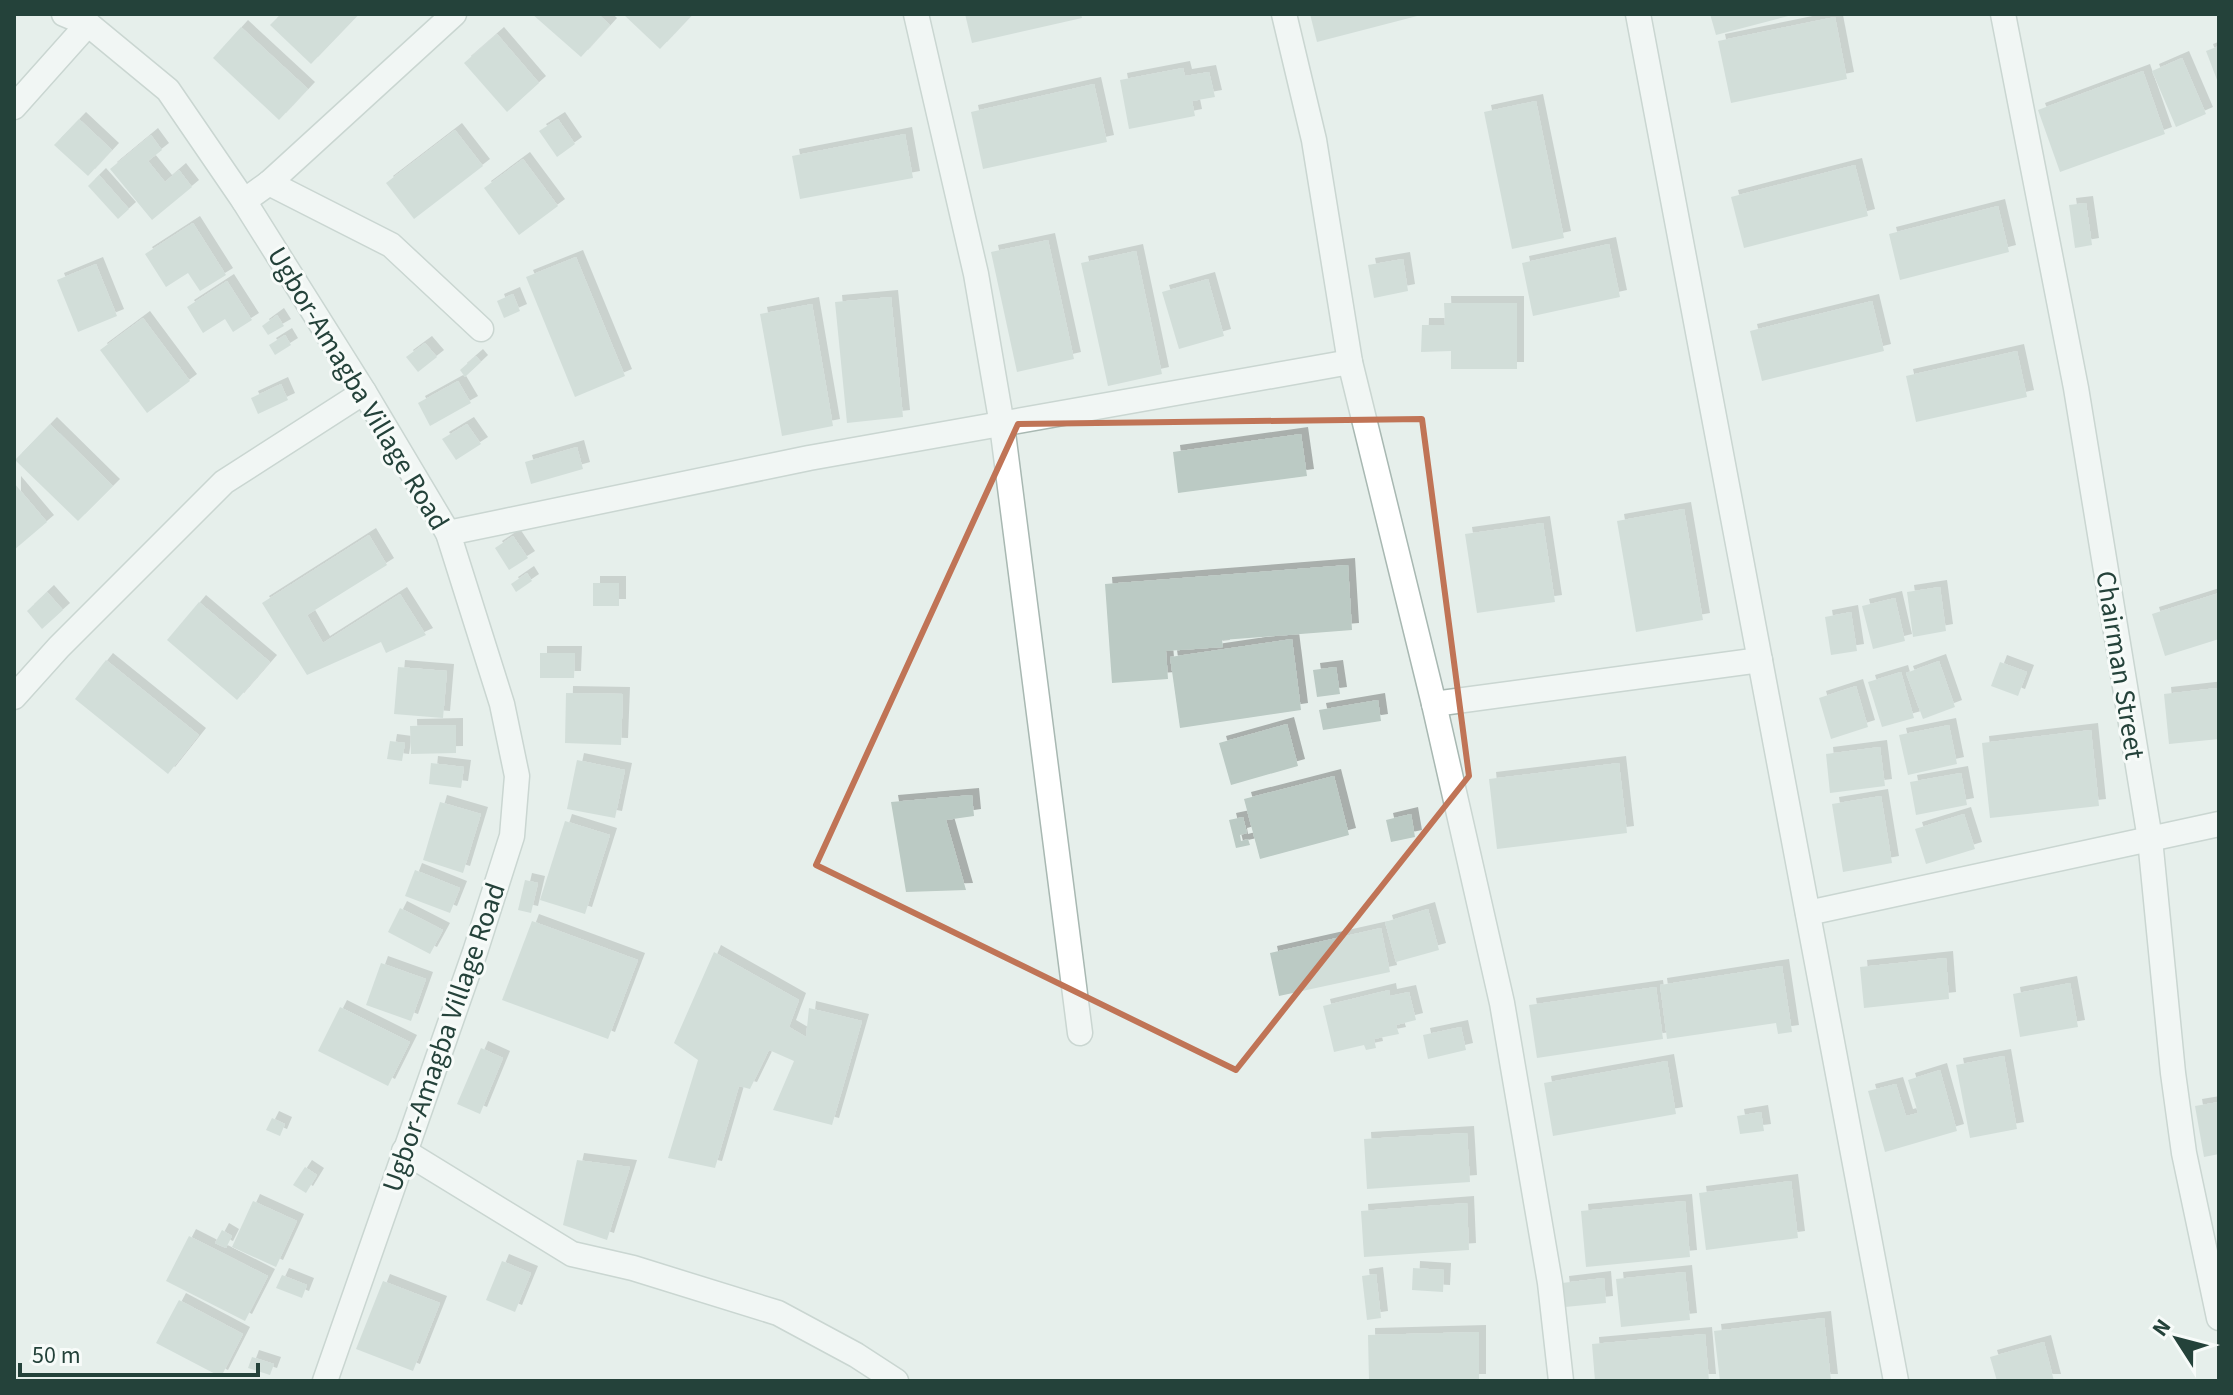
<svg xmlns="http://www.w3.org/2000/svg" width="2233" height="1395" viewBox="0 0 2233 1395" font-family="'Source Sans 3',sans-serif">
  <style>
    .building { fill: #bbcac4; filter: url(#shadow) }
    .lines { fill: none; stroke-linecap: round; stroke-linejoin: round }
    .minor-casing { stroke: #a8b8b2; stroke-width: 27 }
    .minor { stroke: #fff; stroke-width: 24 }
    .marked { fill: none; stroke: #c07456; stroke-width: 6; stroke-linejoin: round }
    .labels { text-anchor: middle; stroke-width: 6; stroke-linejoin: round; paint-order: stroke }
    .street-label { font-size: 28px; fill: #24423a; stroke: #f7fbf9 }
  </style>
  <defs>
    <filter id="shadow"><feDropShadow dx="7" dy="-7" stdDeviation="0" flood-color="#0004"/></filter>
  </defs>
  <rect width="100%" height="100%" fill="#e6efeb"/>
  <!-- building -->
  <g class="building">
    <path d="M281,14H359L311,64L270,25Z"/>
    <path d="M532,14H598L610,25L581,57Z"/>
    <path d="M623,14H693L660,49Z"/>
    <path d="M965,14H1081L1082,18L972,43Z"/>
    <path d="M1310,14H1421V15L1317,42Z"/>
    <path d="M1710,14H1791L1792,15L1716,35Z"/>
    <path d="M1835,17L1847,79L1731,103L1718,41Z"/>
    <path d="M241,27L308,89L279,120L213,58Z"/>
    <path d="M497,34L539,83L507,112L464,63Z"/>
    <path d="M2219,46V85L2206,51Z"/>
    <path d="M2182,58L2206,114L2176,127L2152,71Z"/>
    <path d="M1183,68L1185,76L1209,72L1215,97L1192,101L1195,116L1129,129L1120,80Z"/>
    <path d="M2143,71L2165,134L2060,172L2038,110Z"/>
    <path d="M1094,84L1107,142L983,169L971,112Z"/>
    <path d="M1536,101L1564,238L1512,249L1484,112Z"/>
    <path d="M79,119L112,150L88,176L54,145Z"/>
    <path d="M558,119L575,144L557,157L539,131Z"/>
    <path d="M455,130L483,166L414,219L386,183Z"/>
    <path d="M905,134L913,178L800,199L792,156Z"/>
    <path d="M151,135L162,150L148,161L165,182L179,170L192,187L152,220L110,169Z"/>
    <path d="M523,159L558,206L519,235L484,188Z"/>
    <path d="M1855,165L1868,216L1744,248L1731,197Z"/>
    <path d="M99,175L129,209L118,219L88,186Z"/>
    <path d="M2086,203L2092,245L2075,248L2069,205Z"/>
    <path d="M1998,206L2009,252L1900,280L1889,234Z"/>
    <path d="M193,223L226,275L200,291L188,273L166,287L145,254Z"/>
    <path d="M1048,240L1074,359L1017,372L991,252Z"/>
    <path d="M1609,244L1620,297L1533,316L1522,263Z"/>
    <path d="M1136,251L1162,374L1108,386L1081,263Z"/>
    <path d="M576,257L625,376L575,397L526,277Z"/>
    <path d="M1403,259L1408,291L1374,298L1368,265Z"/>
    <path d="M96,264L117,316L78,332L57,280Z"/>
    <path d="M1208,279L1224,336L1179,349L1162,292Z"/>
    <path d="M227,281L252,320L233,332L225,319L203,333L187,307Z"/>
    <path d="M513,294L520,311L504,318L497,301Z"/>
    <path d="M891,297L903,417L847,423L835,302Z"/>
    <path d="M1872,301L1884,351L1762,381L1750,331Z"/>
    <path d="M1444,303H1517V369H1451V351L1421,352L1422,325H1445Z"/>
    <path d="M812,304L833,426L782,436L760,314Z"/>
    <path d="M277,315L284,326L268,335L262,326Z"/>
    <path d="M143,318L190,381L147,413L100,350Z"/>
    <path d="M285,335L291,345L275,355L269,345Z"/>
    <path d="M425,343L437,357L418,372L406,357Z"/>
    <path d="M2017,351L2027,397L1916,422L1906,376Z"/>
    <path d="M476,356L481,362L465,377L460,370Z"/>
    <path d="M458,381L471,403L430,426L418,403Z"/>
    <path d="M281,384L288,400L258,414L251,398Z"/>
    <path d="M50,424L113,486L78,521L15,460Z"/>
    <path d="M467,424L481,444L456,460L442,439Z"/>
    <path d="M1301,434L1307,476L1178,493L1173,452Z"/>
    <path d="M577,447L583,469L531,484L525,462Z"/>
    <path d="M14,483L47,522L14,550Z"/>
    <path d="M1684,509L1703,620L1636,632L1617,521Z"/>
    <path d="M1543,523L1555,602L1477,613L1465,534Z"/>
    <path d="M369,535L387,565L307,615L323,643L400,594L426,635L386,653L381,642L307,675L262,603Z"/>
    <path d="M513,536L528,558L509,570L495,548Z"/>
    <path d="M1348,565L1352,630L1222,640L1223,647L1166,651L1168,679L1112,683L1105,584Z"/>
    <path d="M527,573L532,581L516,592L511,584Z"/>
    <rect x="593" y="583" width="26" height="23"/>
    <path d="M1940,587L1946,631L1913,637L1907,592Z"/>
    <path d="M47,592L63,610L42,629L27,611Z"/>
    <path d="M2219,593V639L2165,656L2152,614Z"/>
    <path d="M1895,598L1905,641L1873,649L1862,606Z"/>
    <path d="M199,602L270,662L237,700L167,640Z"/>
    <path d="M1851,612L1857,651L1831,655L1825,617Z"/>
    <path d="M1292,639L1301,710L1180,728L1170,657Z"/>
    <path d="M540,653H575L574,678H540Z"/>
    <path d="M106,660L199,735L168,774L75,699Z"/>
    <path d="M1939,661L1955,707L1923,719L1906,673Z"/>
    <path d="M2000,662L2027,672L2018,696L1991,686Z"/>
    <path d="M398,667L447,671L443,718L394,714Z"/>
    <path d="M1336,667L1340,694L1317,697L1313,670Z"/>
    <path d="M1901,672L1914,718L1882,727L1868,682Z"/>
    <path d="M1856,686L1868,727L1831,739L1819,698Z"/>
    <path d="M2217,688L2219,739L2169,744L2164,694Z"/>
    <path d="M566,693L623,694L621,745L565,743Z"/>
    <path d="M1378,700L1381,721L1323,730L1319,710Z"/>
    <path d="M1287,724L1298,766L1231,785L1219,743Z"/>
    <path d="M456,725V753L411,754L410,726Z"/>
    <path d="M1949,725L1957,764L1908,775L1899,735Z"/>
    <path d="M2091,730L2099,806L1990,818L1982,743Z"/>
    <path d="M390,741L405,743L402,761L387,759Z"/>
    <path d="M1880,747L1885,786L1830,793L1826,754Z"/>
    <path d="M577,760L625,770L615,818L567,809Z"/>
    <path d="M431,763L464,767L461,788L429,784Z"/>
    <path d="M1619,763L1627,833L1497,849L1489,779Z"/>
    <path d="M1961,773L1967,805L1916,815L1910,782Z"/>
    <path d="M1334,776L1349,835L1260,859L1244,799Z"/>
    <path d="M972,795L974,816L946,820L966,890L906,892L891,802Z"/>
    <path d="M1881,796L1892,863L1843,872L1832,804Z"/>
    <path d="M440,802L481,814L463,873L423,860Z"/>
    <path d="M1411,814L1415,837L1391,842L1386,820Z"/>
    <path d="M1964,814L1975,849L1926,864L1915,829Z"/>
    <path d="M1243,817L1247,833L1240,835L1241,841L1248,839L1250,845L1236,848L1229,820Z"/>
    <path d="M565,821L610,835L585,914L540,900Z"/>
    <path d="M415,870L460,888L450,913L405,896Z"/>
    <path d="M525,880L538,883L531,913L518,910Z"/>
    <path d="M400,908L443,930L430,954L388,932Z"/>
    <path d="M1428,909L1439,950L1396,962L1385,922Z"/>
    <path d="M532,921L638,960L608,1039L502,1000Z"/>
    <path d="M1381,928L1390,972L1279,996L1270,953Z"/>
    <path d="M714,952L799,1000L789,1027L806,1037L809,1008L862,1021L832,1125L773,1110L794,1061L769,1050L750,1089L739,1086L715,1168L668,1158L698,1060L674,1043Z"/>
    <path d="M1946,958L1949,999L1864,1008L1860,967Z"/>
    <path d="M381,963L426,979L411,1021L366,1005Z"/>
    <path d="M1782,966L1792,1032L1778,1034L1776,1023L1667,1039L1660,985Z"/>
    <path d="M2070,983L2078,1027L2020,1037L2013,994Z"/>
    <path d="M1656,987L1663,1039L1537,1058L1529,1005Z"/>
    <path d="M1389,990L1390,996L1409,992L1416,1020L1396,1025L1399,1034L1374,1039L1376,1048L1366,1050L1364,1045L1334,1052L1323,1006Z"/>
    <path d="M340,1007L410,1042L388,1086L318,1051Z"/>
    <path d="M1461,1027L1466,1050L1428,1059L1423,1035Z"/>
    <path d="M481,1048L503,1058L480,1114L457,1104Z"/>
    <path d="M2004,1056L2017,1129L1970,1138L1956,1065Z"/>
    <path d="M1667,1061L1676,1114L1553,1136L1544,1083Z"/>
    <path d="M1940,1070L1957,1131L1885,1152L1868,1091L1896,1084L1906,1116L1918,1113L1908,1080Z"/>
    <path d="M2219,1102V1154L2204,1157L2195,1106Z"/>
    <path d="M1761,1112L1764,1131L1740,1134L1737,1116Z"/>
    <path d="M272,1118L285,1124L280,1136L266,1130Z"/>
    <path d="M1467,1133L1470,1182L1367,1189L1364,1139Z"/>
    <path d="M577,1160L630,1167L607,1240L563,1225Z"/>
    <path d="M305,1167L317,1175L306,1193L293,1185Z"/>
    <path d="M1791,1181L1798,1238L1706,1250L1699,1193Z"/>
    <path d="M253,1201L297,1221L276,1267L232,1247Z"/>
    <path d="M1685,1201L1690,1257L1586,1267L1581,1211Z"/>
    <path d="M1467,1203L1469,1250L1364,1257L1361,1211Z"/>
    <path d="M222,1230L232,1236L226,1248L215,1243Z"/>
    <path d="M189,1236L268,1276L245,1321L166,1281Z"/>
    <path d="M502,1261L531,1273L515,1312L486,1300Z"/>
    <path d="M1413,1268L1444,1270L1443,1292L1412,1290Z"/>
    <path d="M1685,1272L1690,1320L1621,1327L1616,1279Z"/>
    <path d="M1376,1274L1381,1318L1367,1320L1362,1276Z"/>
    <path d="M282,1275L307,1285L302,1298L276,1288Z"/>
    <path d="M1604,1278L1606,1303L1565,1307L1562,1283Z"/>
    <path d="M383,1281L440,1303L413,1371L356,1349Z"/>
    <path d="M179,1300L243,1334L221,1377L156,1343Z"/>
    <path d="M1824,1318L1831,1381H1720L1714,1331Z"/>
    <path d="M1479,1332V1381H1369L1368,1335Z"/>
    <path d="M1705,1334L1709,1381H1595L1592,1344Z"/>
    <path d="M2044,1342L2054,1381H1997L1990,1357Z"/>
    <path d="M252,1357L274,1364L270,1375L248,1368Z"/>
  </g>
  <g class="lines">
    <defs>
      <g id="minor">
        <path d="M64,14L88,24L168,90L244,201L364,392L448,533L502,704L517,776L512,836L475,952L325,1381"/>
        <path d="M916,14L976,274L1002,425L1080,1033"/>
        <path d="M1284,14L1314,140L1350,362L1434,704L1502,1003L1550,1283L1561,1381"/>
        <path d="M1638,14L1896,1381"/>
        <path d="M2003,14L2076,388L2150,839L2173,1073L2184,1153L2219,1318"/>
        <path d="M14,107L88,24"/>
        <path d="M269,183L391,245L481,329"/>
        <path d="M244,201L269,183L454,14"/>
        <path d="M448,533L809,458L1350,362"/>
        <path d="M14,697L59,647L224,482L364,392"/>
        <path d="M1434,704L1760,660"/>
        <path d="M1808,913L2219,824"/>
        <path d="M404,1151L572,1254L633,1268L778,1313L856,1355L896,1381"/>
      </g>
    </defs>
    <!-- minor casing -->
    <use href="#minor" class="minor-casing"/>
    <!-- minor -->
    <use href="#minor" class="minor"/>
  </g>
  <!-- marked area -->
  <path d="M0 0H2233V1395H0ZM1422,419L1469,776L1236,1070L816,865L1018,424Z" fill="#e6efeb" fill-opacity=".55" fill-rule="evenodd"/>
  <path class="marked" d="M1422,419L1469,776L1236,1070L816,865L1018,424Z"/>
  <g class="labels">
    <!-- street labels -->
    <g class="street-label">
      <text transform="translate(359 388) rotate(59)" y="10">Ugbor-Amagba Village Road</text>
      <text transform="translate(2121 665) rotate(81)" y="10">Chairman Street</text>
      <text transform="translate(443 1037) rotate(-71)" y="10">Ugbor-Amagba Village Road</text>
    </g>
  </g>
  <!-- border -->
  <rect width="2233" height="1395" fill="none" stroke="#24423a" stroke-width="32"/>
  <!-- north arrow -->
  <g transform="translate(2177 1339) rotate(306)" stroke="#f7fbf9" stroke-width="6" paint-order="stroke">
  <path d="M0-6L14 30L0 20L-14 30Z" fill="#24423a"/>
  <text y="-12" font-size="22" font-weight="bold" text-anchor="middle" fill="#24423a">N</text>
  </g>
  <!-- scale -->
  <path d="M20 1363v12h238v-12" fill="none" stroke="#24423a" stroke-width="4"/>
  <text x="32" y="1363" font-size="24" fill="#24423a" stroke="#f7fbf9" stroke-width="6" paint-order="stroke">50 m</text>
</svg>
